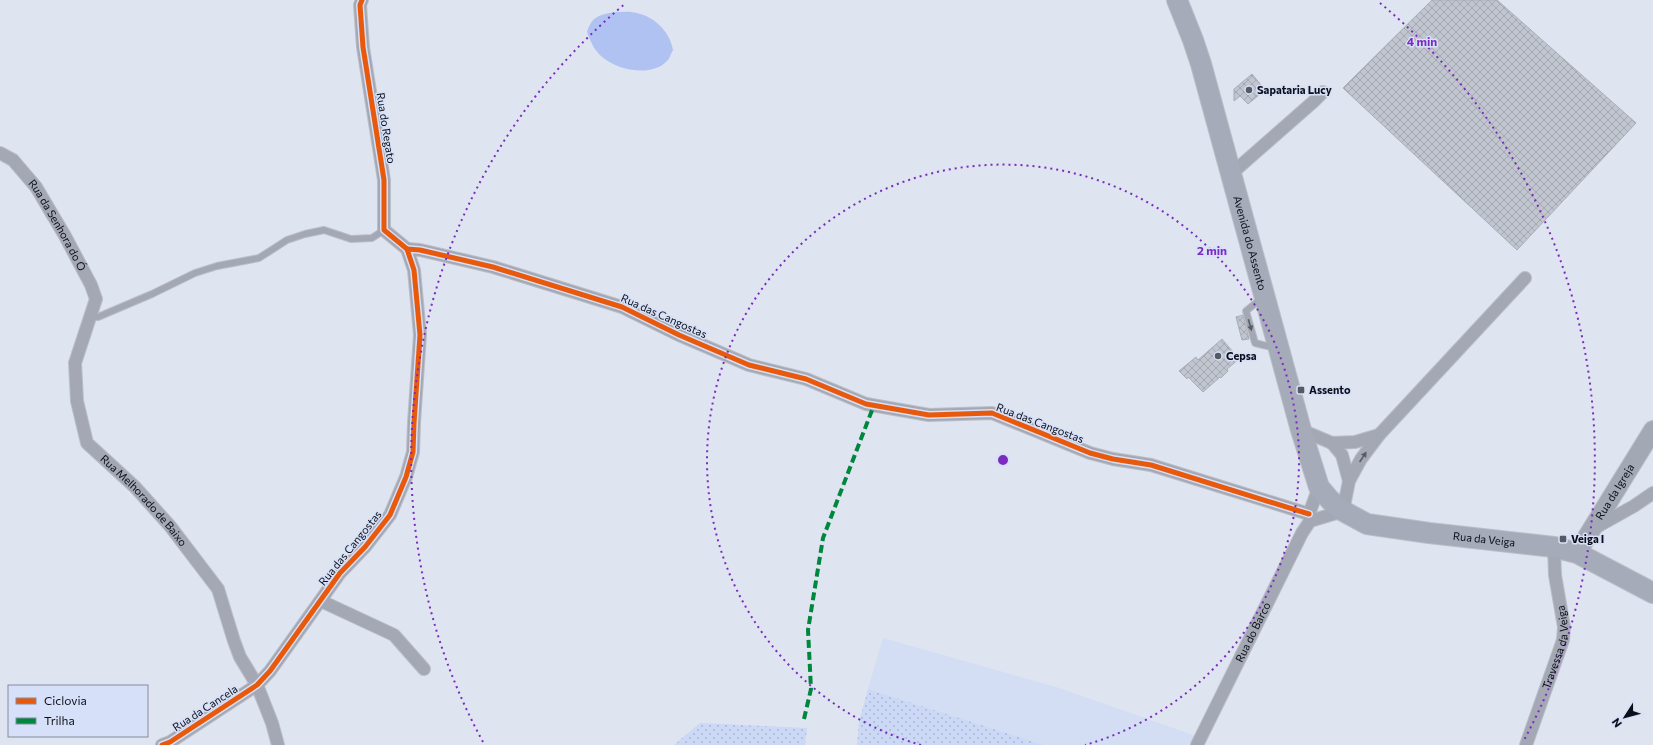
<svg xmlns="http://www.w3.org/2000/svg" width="1653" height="745" viewBox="0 0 1653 745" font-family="Commissioner,sans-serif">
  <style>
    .built { fill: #d3ddf3 }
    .grass { fill: url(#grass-dots) }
    .water { fill: #b0c2f1 }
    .building { fill: url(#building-cross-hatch); stroke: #a9aeb7 }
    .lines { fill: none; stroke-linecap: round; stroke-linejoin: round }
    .lane-casing { stroke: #babec7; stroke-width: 8 }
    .street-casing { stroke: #babec7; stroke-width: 14 }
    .secondary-casing { stroke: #babec7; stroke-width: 20 }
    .primary-casing { stroke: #babec7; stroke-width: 22 }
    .lane { stroke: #a3a8b4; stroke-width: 6 }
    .street { stroke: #a3a8b4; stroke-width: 12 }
    .secondary { stroke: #a2a8b4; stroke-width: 18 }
    .primary { stroke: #a5abb9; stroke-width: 20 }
    .quiet { stroke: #00873e; stroke-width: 4; stroke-dasharray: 8 4; stroke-linecap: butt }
    .cycleway-casing { stroke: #d6e0f8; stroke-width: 8 }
    .cycleway { stroke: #e8590c; stroke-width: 5 }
    .oneway { fill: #585c66 }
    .ring { fill: none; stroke: #7b2cbf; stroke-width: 2; stroke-dasharray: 2 4 }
    .poi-dot { fill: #565a63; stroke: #d6e0f8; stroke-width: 1.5 }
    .labels { text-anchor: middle; stroke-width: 3; stroke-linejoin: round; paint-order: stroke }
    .poi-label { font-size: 11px; font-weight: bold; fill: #0c0f17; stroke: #d6e0f8; text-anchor: start }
    .street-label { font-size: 11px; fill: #0c0f17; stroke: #d6e0f8 }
    .centre { fill: #7b2cbf; stroke: #d6e0f8; stroke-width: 2 }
    .ring-label { font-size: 12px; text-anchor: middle; font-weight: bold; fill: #7b2cbf; stroke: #d6e0f8; stroke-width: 3; stroke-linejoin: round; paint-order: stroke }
  </style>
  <defs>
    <pattern id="grass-dots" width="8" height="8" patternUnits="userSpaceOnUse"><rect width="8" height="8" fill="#cbd8f6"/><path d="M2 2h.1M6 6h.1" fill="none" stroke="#adb8d2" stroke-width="1.8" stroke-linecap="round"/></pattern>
    <pattern id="building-cross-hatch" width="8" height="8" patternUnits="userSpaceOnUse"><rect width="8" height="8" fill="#c0c5cf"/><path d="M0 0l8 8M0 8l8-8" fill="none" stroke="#a4a8b1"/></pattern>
  </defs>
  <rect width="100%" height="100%" fill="#dee4f0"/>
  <!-- built -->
  <path class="built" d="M883,638L1059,688L1196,736L1192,745H1044L868,689Z"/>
  <!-- grass -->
  <g class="grass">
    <path d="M868,689L1044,745H857L859,722Z"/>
    <path d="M700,723L807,728L805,745H674Z"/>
  </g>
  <!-- water -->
  <path class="water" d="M615,12C622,12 630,11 637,13C655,17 670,32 673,50C671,53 670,58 667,61C651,78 616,70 601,56C594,50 590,40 587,32C592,16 599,15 615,12Z"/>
  <!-- building -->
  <g class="building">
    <path d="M1432,0H1497L1636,123L1517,250L1343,88Z"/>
    <path d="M1252,74L1265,90L1248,104L1240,96L1234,101V89Z"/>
    <path d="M1243,315L1249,339L1242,340L1236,317Z"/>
    <path d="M1222,339L1239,359L1227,369L1228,371L1221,378L1220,377L1203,392L1188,377L1187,379L1179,371L1196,357L1198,360Z"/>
  </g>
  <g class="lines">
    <defs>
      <g id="lane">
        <path d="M1262,298L1246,311L1255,343L1275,348"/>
        <path d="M90,316L98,317L152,294L195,273L217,266L259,258L287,240L305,234L324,230L351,239L372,238L384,230"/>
      </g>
      <g id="street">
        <path id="s1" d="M0,153L13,160L36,187L65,236L91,285L96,299L75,363L77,401L87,443L135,487L170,526L218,589L234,641L240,657L257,685L272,723L278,745"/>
        <path d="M1231,174L1313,102L1323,92"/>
        <path d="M407,249L420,250L493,267L622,307L679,335L749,365L806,379L866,404L929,415L992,413L1090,453L1113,459L1151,465L1309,514"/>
        <path d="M1301,430L1332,443L1355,442L1379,435"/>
        <path d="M1332,443L1342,455L1349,481"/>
        <path d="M1310,521L1309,514L1319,487"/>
        <path d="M1593,529L1634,506L1653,493"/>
        <path d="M321,601L394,635L424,669"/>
        <path d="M162,745L170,742L257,685L270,671L340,573L365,547L390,515L406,477L413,452L414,423L420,335L414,270L407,249L384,230V180L363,47L360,5L362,0"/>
        <path id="s2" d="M1197,745L1302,533L1310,521L1343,511L1349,481L1361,459L1379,435L1525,278"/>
        <path id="s3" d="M1526,745L1563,640L1564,627L1555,575L1554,547"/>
      </g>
      <g id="secondary">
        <path id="s4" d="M1577,553L1653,430"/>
      </g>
      <g id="primary">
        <path id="s5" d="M1177,0L1193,40L1201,64L1301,430L1319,487L1330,500L1343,511L1367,524L1429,533L1554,547L1577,553L1653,593"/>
      </g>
    </defs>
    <!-- lane casing -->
    <use href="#lane" class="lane-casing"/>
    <!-- street casing -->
    <use href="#street" class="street-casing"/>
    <!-- secondary casing -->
    <use href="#secondary" class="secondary-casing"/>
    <!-- primary casing -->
    <use href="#primary" class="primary-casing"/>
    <!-- lane -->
    <use href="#lane" class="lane"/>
    <!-- street -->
    <use href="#street" class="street"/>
    <!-- secondary -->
    <use href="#secondary" class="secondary"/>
    <!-- primary -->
    <use href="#primary" class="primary"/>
    <!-- quiet -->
    <path class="quiet" d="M804,719L811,689L808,630L823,538L874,405"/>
    <defs>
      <g id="cycleway">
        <path d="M407,249L420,250L493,267L622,307L679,335L749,365L806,379L866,404L929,415L992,413L1090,453L1113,459L1151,465L1309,514"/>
        <path d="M162,745L170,742L257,685L270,671L340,573L365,547L390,515L406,477L413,452L414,423L420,335L414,270L407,249L384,230V180L363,47L360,5L362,0"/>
      </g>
    </defs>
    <!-- cycleway casing -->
    <use href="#cycleway" class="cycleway-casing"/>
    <!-- cycleway -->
    <use href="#cycleway" class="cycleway"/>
  </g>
  <!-- one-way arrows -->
  <defs><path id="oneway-solid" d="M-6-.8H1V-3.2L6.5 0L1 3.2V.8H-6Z"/></defs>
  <g class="oneway">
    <use href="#oneway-solid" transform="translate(1250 325) rotate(74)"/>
    <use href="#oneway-solid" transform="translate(1363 457) rotate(-56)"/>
  </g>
  <!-- distance rings -->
  <g class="ring">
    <path d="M921 745A296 296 0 1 1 1085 745"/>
    <path d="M483 742A592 592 0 0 1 626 3M1380 3A592 592 0 0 1 1523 742"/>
  </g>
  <!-- markers -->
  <g class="poi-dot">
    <circle cx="1249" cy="90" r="4"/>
    <circle cx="1218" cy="356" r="4"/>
    <rect x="1297" y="386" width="8" height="8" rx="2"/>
    <rect x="1559" y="535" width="8" height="8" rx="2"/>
  </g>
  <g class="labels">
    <!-- poi labels -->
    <g class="poi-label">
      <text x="1257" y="94">Sapataria Lucy</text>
      <text x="1226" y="360">Cepsa</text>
      <text x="1309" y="394">Assento</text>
      <text x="1571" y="543">Veiga I</text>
    </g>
    <!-- street labels -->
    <g class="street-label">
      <text transform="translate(386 128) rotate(81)" y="4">Rua do Regato</text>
      <text dy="4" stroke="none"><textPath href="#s1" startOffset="94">Rua da Senhora do Ó</textPath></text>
      <text dy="4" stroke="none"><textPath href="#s5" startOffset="254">Avenida do Assento</textPath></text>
      <text transform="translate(664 316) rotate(24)" y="4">Rua das Cangostas</text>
      <text transform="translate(1040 423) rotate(21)" y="4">Rua das Cangostas</text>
      <text dy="4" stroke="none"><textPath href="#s4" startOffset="72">Rua da Igreja</textPath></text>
      <text dy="4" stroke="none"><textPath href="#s1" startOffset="407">Rua Melhorado de Baixo</textPath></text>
      <text dy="4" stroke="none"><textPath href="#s5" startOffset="687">Rua da Veiga</textPath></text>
      <text transform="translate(350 548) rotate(-51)" y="4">Rua das Cangostas</text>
      <text dy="4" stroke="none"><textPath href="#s2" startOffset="126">Rua do Barco</textPath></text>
      <text dy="4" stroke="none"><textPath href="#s3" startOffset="103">Travessa da Veiga</textPath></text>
      <text transform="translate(205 708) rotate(-33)" y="4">Rua da Cancela</text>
    </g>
  </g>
  <circle cx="1003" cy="460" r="6" class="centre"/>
  <g class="ring-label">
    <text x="1422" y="46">4 min</text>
    <text x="1212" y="255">2 min</text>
  </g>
  <!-- legend -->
  <rect x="8" y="685" width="140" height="52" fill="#d6e0f8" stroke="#858c9e"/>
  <rect x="16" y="698" width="20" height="6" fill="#e8590c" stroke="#858c9e"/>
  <text x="44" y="705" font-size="12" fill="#0c0f17">Ciclovia</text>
  <rect x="16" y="718" width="20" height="6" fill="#00873e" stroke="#858c9e"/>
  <text x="44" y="725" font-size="12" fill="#0c0f17">Trilha</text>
  <!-- north arrow -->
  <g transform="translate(1625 717) rotate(234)" stroke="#d6e0f8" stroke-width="3" paint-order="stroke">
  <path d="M0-3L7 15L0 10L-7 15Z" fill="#0c0f17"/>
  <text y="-6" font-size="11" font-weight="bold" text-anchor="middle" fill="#0c0f17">N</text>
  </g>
</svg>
